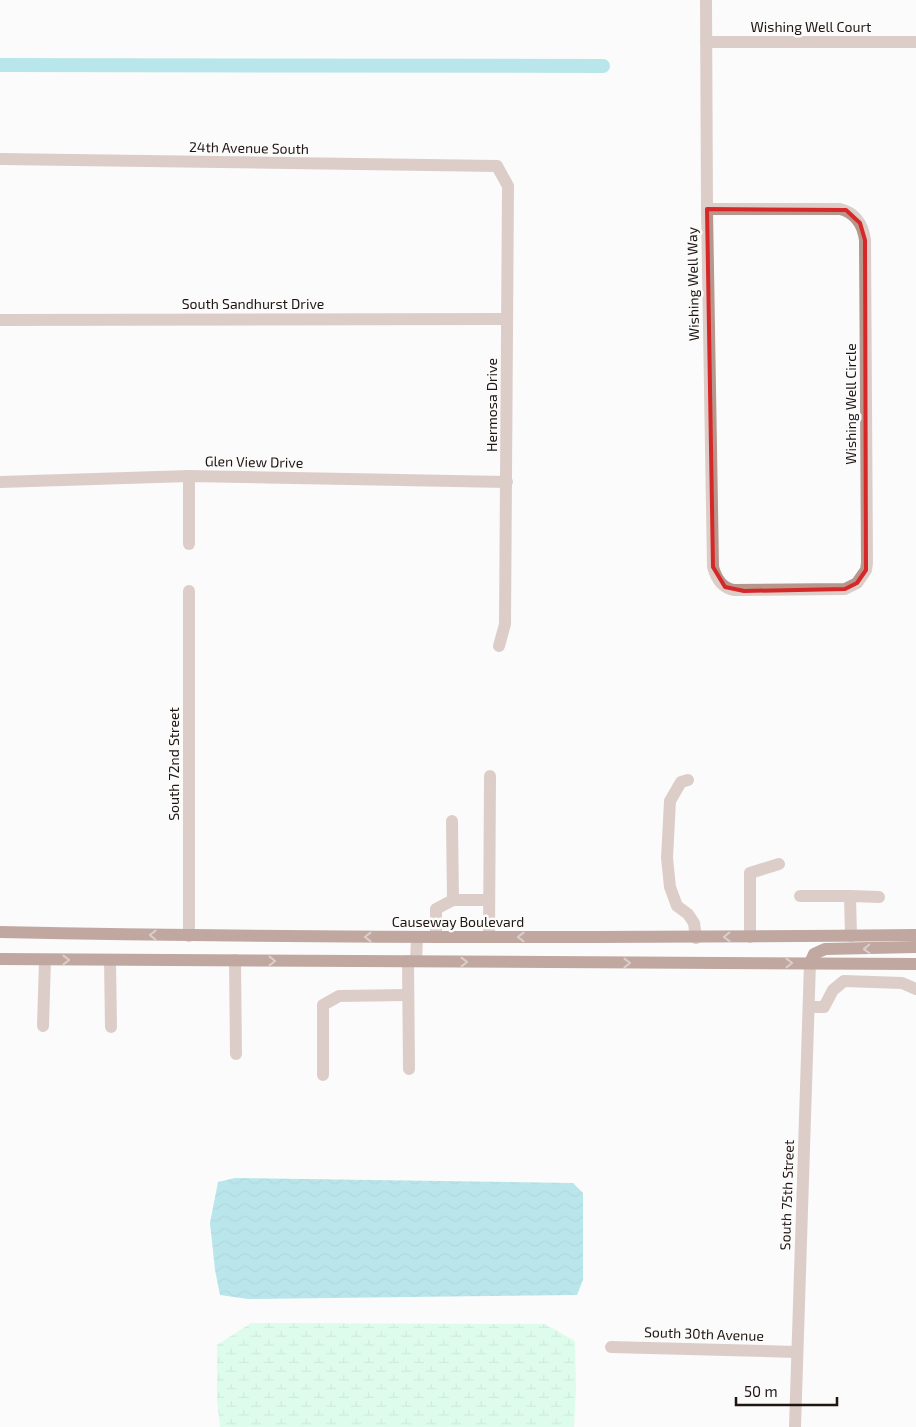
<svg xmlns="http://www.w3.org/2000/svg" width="916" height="1427" viewBox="0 0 916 1427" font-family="'Exo 2',sans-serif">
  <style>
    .wetland { fill: url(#wetland-marsh) }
    .water { fill: url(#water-waves) }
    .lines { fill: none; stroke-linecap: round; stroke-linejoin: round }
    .canal { stroke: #69ccd8; stroke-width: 14 }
    .minor { stroke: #b7968c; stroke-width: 12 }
    .major { stroke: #794333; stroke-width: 12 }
    .oneway { stroke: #b4968d }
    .marked { fill: none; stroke: #d62828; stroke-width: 4; stroke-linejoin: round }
    .labels { text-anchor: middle; stroke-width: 5; stroke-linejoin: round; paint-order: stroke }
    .street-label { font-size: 14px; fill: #1f1511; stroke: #fbfbfb }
  </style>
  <defs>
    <pattern id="wetland-marsh" width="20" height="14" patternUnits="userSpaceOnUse" patternTransform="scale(1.25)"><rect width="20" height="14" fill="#b8fcda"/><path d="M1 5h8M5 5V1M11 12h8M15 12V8" fill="none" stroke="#9ed7ba"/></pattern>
    <pattern id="water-waves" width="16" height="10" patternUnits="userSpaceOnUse" patternTransform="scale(1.25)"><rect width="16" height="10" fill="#69ccd8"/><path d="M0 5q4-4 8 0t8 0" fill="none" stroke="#5baeb8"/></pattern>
  </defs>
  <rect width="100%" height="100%" fill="#fbfbfb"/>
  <!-- wetland -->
  <path class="wetland" d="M251,1323L545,1324L575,1341L576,1388L574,1427H220L217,1400V1345Z"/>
  <!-- water -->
  <path class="water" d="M235,1178L573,1183L583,1193V1280L577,1295L248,1299L220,1295L215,1270L210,1223L218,1182Z"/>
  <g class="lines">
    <!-- canal -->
    <path class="canal" d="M0,65L603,66"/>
    <!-- minor -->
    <g class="minor">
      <path d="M706,0L707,209L713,567C716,578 722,588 734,590L845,589L857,583L866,570L867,563L865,240C863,225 856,213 840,209H707"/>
      <path d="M706,42H916"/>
      <path d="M0,159L497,166L508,186L505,624L499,646"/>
      <path d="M0,320L507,319"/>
      <path d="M0,482L189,476L507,482"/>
      <path d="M189,544V476"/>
      <path d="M688,780L681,782L670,801L667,858L670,887L677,906L688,914L694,923L696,938"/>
      <path d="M452,821L453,900H489"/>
      <path d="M800,896H850L851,936"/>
      <path d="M850,896L879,897"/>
      <path d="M189,936V591"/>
      <path d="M436,937V909L453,900"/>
      <path d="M489,937L490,776"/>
      <path d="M750,937V873L779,864"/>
      <path d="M110,960L111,1027"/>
      <path d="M235,960L236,1054"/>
      <path d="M408,961L409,1069"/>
      <path d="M416,961L417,937"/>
      <path d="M809,1007H824L833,990L844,981L902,983L916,989"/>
      <path d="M43,1026L45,960"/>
      <path d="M323,1075V1005L339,996L408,995"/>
      <path d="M611,1347L797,1352"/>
      <path d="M795,1427L810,963"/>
    </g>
    <!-- major -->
    <g class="major">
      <path d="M0,932C305,938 611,938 916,935"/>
      <path d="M0,959L916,964"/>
      <path d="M810,963L814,954L825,949L916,947"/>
    </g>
  </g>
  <!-- one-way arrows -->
  <defs><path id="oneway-chevron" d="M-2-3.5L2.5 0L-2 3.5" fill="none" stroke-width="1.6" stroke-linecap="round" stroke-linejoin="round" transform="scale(1.25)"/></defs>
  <g class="oneway">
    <use href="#oneway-chevron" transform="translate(153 935) rotate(-179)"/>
    <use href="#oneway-chevron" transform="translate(368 937) rotate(-180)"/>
    <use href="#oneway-chevron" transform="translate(521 937) rotate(-180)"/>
    <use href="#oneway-chevron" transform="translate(727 937) rotate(179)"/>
    <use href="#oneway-chevron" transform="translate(867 949) rotate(178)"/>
    <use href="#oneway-chevron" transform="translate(66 960)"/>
    <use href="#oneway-chevron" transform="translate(272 961)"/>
    <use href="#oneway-chevron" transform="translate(464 962)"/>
    <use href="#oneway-chevron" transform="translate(627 963)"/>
    <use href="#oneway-chevron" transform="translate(789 963)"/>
  </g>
  <!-- marked area -->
  <path d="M0 0H916V1427H0ZM707,209L846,210L860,223L865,240L866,570L857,583L845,589L744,591L725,587L713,567Z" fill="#fbfbfb" fill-opacity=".55" fill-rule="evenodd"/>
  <path class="marked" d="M707,209L846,210L860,223L865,240L866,570L857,583L845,589L744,591L725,587L713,567Z"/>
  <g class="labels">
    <!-- street labels -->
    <g class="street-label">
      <text x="811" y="32">Wishing Well Court</text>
      <text transform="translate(249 148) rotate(1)" y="5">24th Avenue South</text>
      <text transform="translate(693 284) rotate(-91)" y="5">Wishing Well Way</text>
      <text x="253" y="309">South Sandhurst Drive</text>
      <text transform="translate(851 404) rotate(-90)" y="5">Wishing Well Circle</text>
      <text transform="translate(492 405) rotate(-90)" y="5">Hermosa Drive</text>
      <text transform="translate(254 462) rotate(1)" y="5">Glen View Drive</text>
      <text transform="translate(174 764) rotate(-90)" y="5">South 72nd Street</text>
      <text x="458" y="927">Causeway Boulevard</text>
      <text transform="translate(787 1195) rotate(-88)" y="5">South 75th Street</text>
      <text transform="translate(704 1334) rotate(2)" y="5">South 30th Avenue</text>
    </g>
  </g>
  <!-- scale -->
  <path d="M736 1397v8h101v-8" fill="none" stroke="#1f1511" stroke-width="2.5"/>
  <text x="744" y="1397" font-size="15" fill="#1f1511" stroke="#fbfbfb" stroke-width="4" paint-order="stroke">50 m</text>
</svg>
